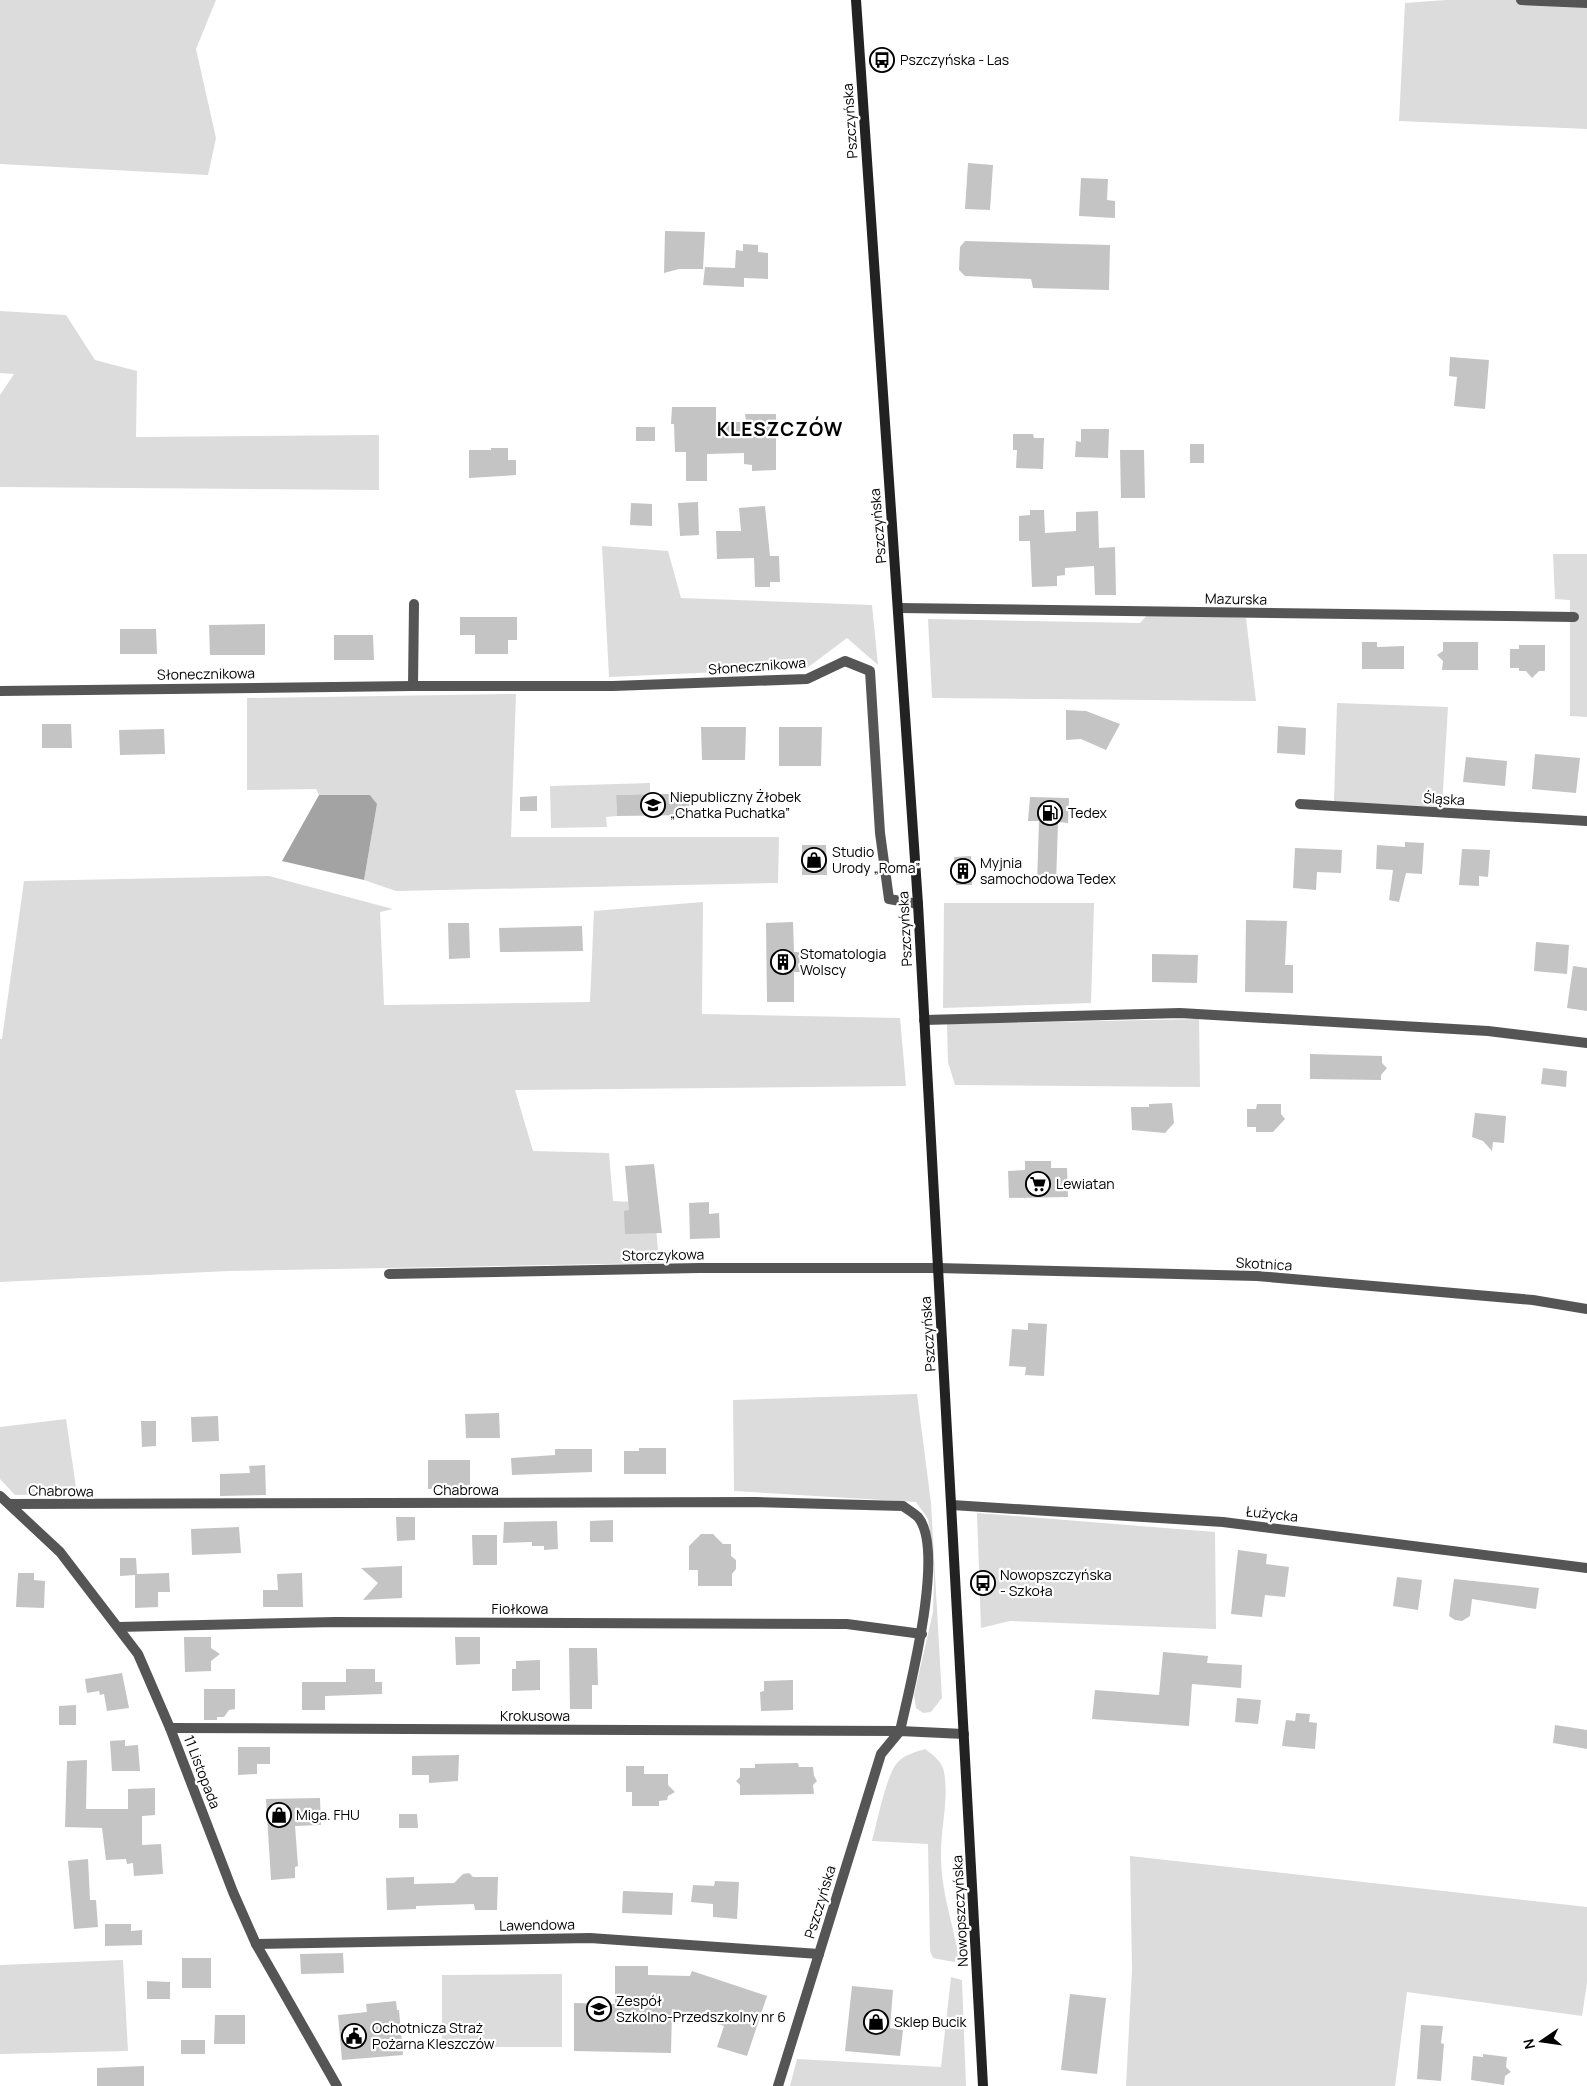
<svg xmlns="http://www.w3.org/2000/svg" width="1587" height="2086" viewBox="0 0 1587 2086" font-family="Manrope,sans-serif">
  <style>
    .green { fill: #dcdcdc }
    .water { fill: #a3a3a3 }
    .building { fill: #c4c4c4 }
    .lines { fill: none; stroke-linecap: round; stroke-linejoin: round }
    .minor { stroke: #555; stroke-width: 10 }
    .secondary { stroke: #222; stroke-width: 10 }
    .labels { text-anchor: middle; stroke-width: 4.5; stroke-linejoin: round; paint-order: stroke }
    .poi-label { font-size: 14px; fill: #000; stroke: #fff; text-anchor: start }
    .street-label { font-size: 14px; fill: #000; stroke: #fff }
    .district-label { font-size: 19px; font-weight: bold; letter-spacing: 1px; fill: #000; stroke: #fff }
  </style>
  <rect width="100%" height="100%" fill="#fff"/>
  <!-- green -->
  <g class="green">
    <path d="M0,0H216L196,49L216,138L208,175L0,164Z"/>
    <path d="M1446,0H1587V129L1399,121L1405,3Z"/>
    <path d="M0,311L66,315L95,360L137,371L136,437L379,435V490L0,487V395L14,374L0,373Z"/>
    <path d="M602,546L668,551L681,598L872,605L878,665L847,638L807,668L609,677Z"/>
    <path d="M1553,554H1587V717L1570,716V600L1555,599Z"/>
    <path d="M1150,612L1246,618L1256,701L932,698L928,619L1140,623Z"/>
    <path d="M516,694L511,837H779L778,883L396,891L364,880L377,804L370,795H319L316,789L247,790V698Z"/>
    <path d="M1337,703L1448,707L1442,807L1334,802Z"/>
    <path d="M650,783V794L616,795L617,816L606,817L607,827L551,828L550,786Z"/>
    <path d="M269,876L393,909L380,912L384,1005L590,1002L594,911L703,902L702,1014L900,1018L906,1086L515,1090L533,1151L609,1153L613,1201L654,1203L659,1263L229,1271L0,1282V1039H2L24,881Z"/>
    <path d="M944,903H1094L1091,1003L943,1008Z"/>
    <path d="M1199,1019L1200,1087L955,1085L948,1062L947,1024Z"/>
    <path d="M917,1394L931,1503L942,1698L931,1712L923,1713L916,1708L914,1695L933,1612L934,1579L932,1543L928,1519L916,1502L734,1491L733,1400Z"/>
    <path d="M66,1419L77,1494L15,1495L0,1479V1427Z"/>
    <path d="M977,1513L1215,1532L1216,1629L1010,1621L981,1628Z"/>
    <path d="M925,1749C933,1755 942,1761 944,1772C949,1799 941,1826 941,1853C940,1889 953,1923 959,1958L954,1962L933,1958L930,1951L928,1844L872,1841C877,1823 886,1776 897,1763C904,1755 915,1752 925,1749Z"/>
    <path d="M1130,1856L1587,1907V1983L1582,2016L1407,1992L1395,2086H1126L1132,1970Z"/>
    <path d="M123,1960L128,2051L0,2054V1965Z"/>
    <path d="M562,1974V2047H442V1975Z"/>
    <path d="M951,1977L962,1980L966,2086H790L797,2059L941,2067Z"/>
  </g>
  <!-- water -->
  <path class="water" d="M319,795H370L377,804L364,880L282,861Z"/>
  <!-- building -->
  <g class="building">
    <path d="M968,163L993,165L990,210L965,209Z"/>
    <path d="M1081,178L1108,179L1107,200L1115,201V218L1079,216Z"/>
    <path d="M665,231L705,232L703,269H679L664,273Z"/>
    <path d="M965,241L1110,245L1109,290L1033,288L1031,279L965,276L959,270L960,247Z"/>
    <path d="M743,244L758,245V252L768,253V279L744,278V287L703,285L705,267L735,268L736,250L743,251Z"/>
    <path d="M1450,357L1489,360L1485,409L1454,406L1457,377L1449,376Z"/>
    <path d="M672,407H716V422H746L745,414H776V470L752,471V465L744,464V453L707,454V481H686V452H675L674,424H671Z"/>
    <rect x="636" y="427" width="19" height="14"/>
    <path d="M1081,429H1109L1108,458L1075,457L1076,441L1081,442Z"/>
    <path d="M1013,434H1033L1034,438H1044L1043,469L1016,468L1017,450H1013Z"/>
    <rect x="1190" y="444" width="14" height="19"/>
    <path d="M491,448H508V460H516V475L469,478V450H491Z"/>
    <path d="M1120,450H1144L1145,498H1121Z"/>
    <path d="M698,502L699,535L680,536L678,503Z"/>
    <path d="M631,503L652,504V526L630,525Z"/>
    <path d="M765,506L770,556H779L780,582H770V587H755L754,558L717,559L716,531H741L739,508Z"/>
    <path d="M1030,510H1044L1045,533L1076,531V512L1098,511L1099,548L1115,547L1116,595H1095L1094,566L1065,568V575L1057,576V586L1032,587L1030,541H1019V516L1030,515Z"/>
    <path d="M460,617H517V640H508V654H475V635H460Z"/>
    <path d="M265,624V655H210L209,625Z"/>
    <path d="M120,629H156L157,654H120Z"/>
    <path d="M334,635H373L374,660H334Z"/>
    <path d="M1362,642H1377V647L1404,646V669H1362Z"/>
    <path d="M1443,642H1478V670H1442L1443,661L1437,655L1443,651Z"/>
    <path d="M1519,645H1545V671H1539L1532,678L1526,671H1519V668H1510V649H1519Z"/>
    <path d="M1066,710L1086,711L1120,724L1106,750L1081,739L1066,740Z"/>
    <path d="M42,724H71L72,748H42Z"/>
    <path d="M1278,726L1306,728L1305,755L1277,753Z"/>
    <path d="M701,727H746L745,760H702Z"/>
    <path d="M779,727H822L821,766H779Z"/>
    <path d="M164,729L165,754L120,755L119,730Z"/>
    <path d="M1535,754L1580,758L1576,793L1532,789Z"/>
    <path d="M1466,757L1507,761L1505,786L1463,782Z"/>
    <path d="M650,794H689V815L617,816L616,795Z"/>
    <path d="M537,796V811H520V797Z"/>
    <path d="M1030,797L1069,798L1068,823L1058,822L1056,884L1037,883L1039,821H1028Z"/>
    <path d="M1405,842L1424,843L1422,874L1406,873L1399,902L1389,900L1393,870L1376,869L1377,845L1405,847Z"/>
    <path d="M802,845H826L827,875H802Z"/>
    <path d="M1295,848L1342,850L1341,873L1317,872L1316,890L1293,888Z"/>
    <path d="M1462,849L1490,850L1488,877L1479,876V886L1459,885Z"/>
    <path d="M971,856L972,885H956L954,857Z"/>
    <path d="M1246,920L1287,921L1285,965H1293V993L1245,992Z"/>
    <path d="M793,922L794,952H799L800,972H794V1002H767L766,923Z"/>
    <path d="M448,923H469L470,958L449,959Z"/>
    <path d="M582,926L583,951L500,952L499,928Z"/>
    <path d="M1536,942L1569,945L1567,974L1534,971Z"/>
    <path d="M1152,954L1198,955L1197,983L1152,982Z"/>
    <path d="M1573,966L1587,968V1011L1567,1008Z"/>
    <path d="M1310,1054L1382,1056V1063L1387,1068L1381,1075V1080L1310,1079Z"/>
    <path d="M1543,1068L1567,1071L1566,1087L1541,1084Z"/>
    <path d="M1172,1103L1174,1123L1165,1133L1132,1130L1131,1107H1149V1104Z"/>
    <path d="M1257,1104H1281V1114L1285,1119L1273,1132H1256V1127H1247V1109H1256Z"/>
    <path d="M1475,1113L1506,1116L1504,1143L1493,1142L1492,1151L1483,1141L1472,1137Z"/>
    <path d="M1025,1161H1051V1168H1067L1068,1197L1009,1198L1008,1171L1025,1170Z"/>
    <path d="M654,1164L662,1233L625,1234L624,1211L629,1210L625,1166Z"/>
    <path d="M709,1202V1214L719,1213L720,1238L690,1239L689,1203Z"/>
    <path d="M1028,1323L1047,1324L1044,1376L1025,1375L1026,1367L1009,1366L1012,1329L1028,1330Z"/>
    <path d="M499,1413L500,1438H466L465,1414Z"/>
    <path d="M218,1416L219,1441L192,1442L191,1417Z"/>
    <path d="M141,1421H156V1446L142,1447Z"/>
    <path d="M639,1448H666V1474H624V1451H639Z"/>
    <path d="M555,1449H592V1472L512,1475L511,1458L555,1455Z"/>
    <path d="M428,1460H470V1488L428,1489Z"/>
    <path d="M265,1465L266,1495L220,1496V1474L250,1473L249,1466Z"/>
    <path d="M396,1517H415V1540L397,1541Z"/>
    <path d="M613,1520V1542H590V1521Z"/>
    <path d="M557,1521L558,1549L544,1550V1546H532V1542L503,1543L504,1522Z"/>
    <path d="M239,1527L241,1553L192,1555L191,1529Z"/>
    <path d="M701,1534H713L723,1544H731V1556L736,1560V1569L732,1574V1586H698V1570H689V1546Z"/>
    <path d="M472,1535H497V1565H473Z"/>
    <path d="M1238,1550L1267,1554L1266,1564L1289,1567L1285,1597L1265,1595L1262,1617L1231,1614Z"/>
    <path d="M120,1558H136L137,1574L169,1573L170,1592H158V1607L135,1608V1575L120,1576Z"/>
    <path d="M402,1566V1598L363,1600L378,1583L361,1568Z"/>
    <path d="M18,1573H34V1580L45,1581L44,1608L16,1607Z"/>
    <path d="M302,1573L303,1607H263V1590H278L277,1574Z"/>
    <path d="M1397,1577L1422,1580L1418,1610L1393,1606Z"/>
    <path d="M1454,1579L1539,1588L1536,1609L1472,1599L1470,1616L1462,1621L1455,1620L1449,1616Z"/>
    <path d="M184,1637H211V1648L220,1654L211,1661V1671L185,1672Z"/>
    <path d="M455,1637H480V1664L456,1665Z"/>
    <path d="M569,1648H597L598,1685H592V1709H570Z"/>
    <path d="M1163,1652L1208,1656L1207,1663L1242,1665L1241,1688L1192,1684L1189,1726L1092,1719L1095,1690L1159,1695Z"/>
    <path d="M540,1660V1690L512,1691V1669H516V1661Z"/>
    <path d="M346,1669H375V1682H382V1694L325,1696V1710H302V1682H346Z"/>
    <path d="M122,1673L129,1708L107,1711L104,1694L100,1695L99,1691L87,1693L85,1679Z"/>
    <path d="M793,1680V1710L761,1711L760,1692L764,1691V1681Z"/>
    <path d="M204,1689H235V1709L229,1710L224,1717H217V1720H204Z"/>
    <path d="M1237,1698L1261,1700L1258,1724L1235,1722Z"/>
    <path d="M76,1705V1725H59V1706Z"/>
    <path d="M1296,1713L1310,1714L1309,1722L1317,1723L1315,1749L1282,1746L1286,1720L1295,1721Z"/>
    <path d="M1555,1725L1587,1730V1749L1553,1743Z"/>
    <path d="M125,1740V1746L138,1745L140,1771H112L110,1741Z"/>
    <path d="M238,1747H270V1764H257V1774L238,1775Z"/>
    <path d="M459,1755L458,1781L429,1783V1775H412V1756Z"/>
    <path d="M87,1760L86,1809H128V1789L155,1788V1815L142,1816V1845L161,1844L163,1874L134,1876L133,1863L127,1864L126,1859L106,1860L102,1828L65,1827L67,1761Z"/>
    <path d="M798,1763L799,1767H813L814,1776L817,1781L813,1785L814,1794L740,1795V1785L736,1781L740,1777V1768H755V1764Z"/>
    <path d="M626,1766H644V1774H668V1785L675,1792L668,1796L667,1800L659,1801V1806H632V1792H626Z"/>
    <path d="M320,1798L321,1825L295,1826L298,1866L295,1867V1878L271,1880L266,1799Z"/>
    <path d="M399,1814H417L418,1828H399Z"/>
    <path d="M88,1859L90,1900H96L98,1927L74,1929L68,1861Z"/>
    <path d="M469,1873L473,1877H498L497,1910H475L474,1904L416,1906V1909L387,1910L386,1878L414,1877V1884L454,1883L463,1874Z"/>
    <path d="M715,1881L739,1882L737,1919L713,1917V1904L691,1902L693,1885L714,1886Z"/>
    <path d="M623,1891L673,1893L672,1915L622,1913Z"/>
    <path d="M105,1924H131V1931L142,1930V1945L105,1946Z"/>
    <path d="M343,1953L344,1973L301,1974L300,1954Z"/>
    <rect x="182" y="1958" width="29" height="30"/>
    <path d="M615,1966H648V1975L690,1976L692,1971L767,1996L747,2056L717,2047L724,2026L672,2009L671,2053L574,2051V2003L615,2004Z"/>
    <path d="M147,1981L170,1982V1999H147Z"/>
    <path d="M852,1986L893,1990L890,2028L903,2030L900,2056L845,2051Z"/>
    <path d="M1070,1994L1106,1998L1097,2074L1061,2070Z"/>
    <path d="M396,2001L397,2010H399L403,2055L342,2060L338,2015L367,2012L366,2004Z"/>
    <path d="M215,2015H245V2044H214Z"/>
    <path d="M1421,2025L1443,2026L1441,2043L1444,2044L1441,2081L1417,2079Z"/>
    <rect x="181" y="2040" width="24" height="14"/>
    <path d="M1483,2054L1507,2057L1506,2067L1511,2072L1505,2076L1504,2085L1471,2080L1473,2056L1483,2057Z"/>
    <path d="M144,2066V2086H97V2068Z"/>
  </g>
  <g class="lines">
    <!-- minor -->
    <g class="minor">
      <path d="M1521,0L1587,3"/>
      <path d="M898,608L1574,617"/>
      <path d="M413,686L414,604"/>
      <path d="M0,691L413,686H613L807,679L845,661L870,671L880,833L889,899L918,904"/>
      <path d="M1300,804L1587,821"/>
      <path d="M924,1020L1180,1013L1488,1031L1587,1043"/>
      <path d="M389,1274L699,1268H937L1257,1276L1533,1300L1587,1309"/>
      <path d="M0,1496L60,1552L138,1654L170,1728L233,1892L256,1944L337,2086"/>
      <path d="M10,1504L756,1502L903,1506C907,1509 914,1513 918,1517C946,1550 909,1690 900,1731L170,1728"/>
      <path d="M952,1505L1223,1522L1587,1568"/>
      <path d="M118,1627L335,1622L847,1624L922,1634"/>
      <path d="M256,1944L590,1938L819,1954"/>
      <path d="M778,2086L881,1754L900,1731L964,1734"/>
    </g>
    <!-- secondary -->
    <path class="secondary" d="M856,0L918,904L983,2086"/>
  </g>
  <!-- icons -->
  <defs>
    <symbol id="bus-ring" viewBox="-11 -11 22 22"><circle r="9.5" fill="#fff" stroke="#000" stroke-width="1.5"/><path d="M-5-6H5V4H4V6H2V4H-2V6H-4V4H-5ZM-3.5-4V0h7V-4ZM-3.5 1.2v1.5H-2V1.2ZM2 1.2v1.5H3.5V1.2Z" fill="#000"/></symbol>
    <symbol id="school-ring" viewBox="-11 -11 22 22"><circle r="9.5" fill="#fff" stroke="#000" stroke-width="1.5"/><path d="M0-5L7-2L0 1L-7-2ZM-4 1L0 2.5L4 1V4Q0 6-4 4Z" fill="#000"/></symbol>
    <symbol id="fuel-ring" viewBox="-11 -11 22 22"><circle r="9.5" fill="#fff" stroke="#000" stroke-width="1.5"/><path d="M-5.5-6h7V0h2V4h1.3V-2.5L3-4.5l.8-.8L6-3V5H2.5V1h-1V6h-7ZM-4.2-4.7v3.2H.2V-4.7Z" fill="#000"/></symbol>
    <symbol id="shop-ring" viewBox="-11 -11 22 22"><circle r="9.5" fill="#fff" stroke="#000" stroke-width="1.5"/><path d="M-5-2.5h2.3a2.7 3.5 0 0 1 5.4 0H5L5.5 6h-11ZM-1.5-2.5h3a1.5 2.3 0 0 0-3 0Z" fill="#000"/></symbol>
    <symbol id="building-ring" viewBox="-11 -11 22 22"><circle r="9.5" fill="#fff" stroke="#000" stroke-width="1.5"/><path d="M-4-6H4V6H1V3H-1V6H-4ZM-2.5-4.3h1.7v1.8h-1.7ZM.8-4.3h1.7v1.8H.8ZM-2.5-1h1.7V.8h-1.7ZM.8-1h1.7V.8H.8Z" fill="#000"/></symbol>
    <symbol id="supermarket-ring" viewBox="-11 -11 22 22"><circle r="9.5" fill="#fff" stroke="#000" stroke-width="1.5"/><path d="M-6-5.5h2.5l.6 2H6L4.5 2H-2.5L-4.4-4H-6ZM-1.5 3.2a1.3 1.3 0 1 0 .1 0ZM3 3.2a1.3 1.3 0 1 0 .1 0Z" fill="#000"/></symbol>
    <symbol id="civic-ring" viewBox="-11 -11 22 22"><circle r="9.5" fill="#fff" stroke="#000" stroke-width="1.5"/><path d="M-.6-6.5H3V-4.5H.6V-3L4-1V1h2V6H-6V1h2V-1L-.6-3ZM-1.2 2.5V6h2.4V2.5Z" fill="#000"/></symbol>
  </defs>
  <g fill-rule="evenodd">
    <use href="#bus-ring" x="868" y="46" width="28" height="28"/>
    <use href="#school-ring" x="639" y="791" width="28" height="28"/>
    <use href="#fuel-ring" x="1036" y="799" width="28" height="28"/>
    <use href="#shop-ring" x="800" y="846" width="28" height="28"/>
    <use href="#building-ring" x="949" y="857" width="28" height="28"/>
    <use href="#building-ring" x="769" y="948" width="28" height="28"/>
    <use href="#supermarket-ring" x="1024" y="1170" width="28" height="28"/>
    <use href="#bus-ring" x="969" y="1569" width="28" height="28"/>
    <use href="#shop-ring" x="265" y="1801" width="28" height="28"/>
    <use href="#school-ring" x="585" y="1995" width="28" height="28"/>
    <use href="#shop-ring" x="862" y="2008" width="28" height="28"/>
    <use href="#civic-ring" x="340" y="2022" width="28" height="28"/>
  </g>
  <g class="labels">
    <!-- poi labels -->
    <g class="poi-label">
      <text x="900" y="65">Pszczyńska - Las</text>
      <text x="670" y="802">Niepubliczny Żłobek<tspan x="670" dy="16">„Chatka Puchatka”</tspan></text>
      <text x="1068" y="818">Tedex</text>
      <text x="832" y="857">Studio<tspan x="832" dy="16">Urody „Roma”</tspan></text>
      <text x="980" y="868">Myjnia<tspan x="980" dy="16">samochodowa Tedex</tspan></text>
      <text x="800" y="959">Stomatologia<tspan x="800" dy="16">Wolscy</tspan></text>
      <text x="1056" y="1189">Lewiatan</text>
      <text x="1000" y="1580">Nowopszczyńska<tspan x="1000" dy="16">- Szkoła</tspan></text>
      <text x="296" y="1820">Miga. FHU</text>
      <text x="616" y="2006">Zespół<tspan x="616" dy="16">Szkolno-Przedszkolny nr 6</tspan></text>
      <text x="894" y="2027">Sklep Bucik</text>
      <text x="372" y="2033">Ochotnicza Straż<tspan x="372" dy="16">Pożarna Kleszczów</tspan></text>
    </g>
    <!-- street labels -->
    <g class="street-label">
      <text transform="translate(850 121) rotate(-94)" y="5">Pszczyńska</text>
      <text transform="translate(878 526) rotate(-95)" y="5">Pszczyńska</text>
      <text transform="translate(1236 599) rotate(1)" y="5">Mazurska</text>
      <text transform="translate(757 666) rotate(-4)" y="5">Słonecznikowa</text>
      <text transform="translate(206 674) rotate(-1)" y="5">Słonecznikowa</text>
      <text transform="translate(1444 799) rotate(3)" y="5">Śląska</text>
      <text transform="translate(905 929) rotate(-93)" y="5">Pszczyńska</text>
      <text transform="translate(663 1255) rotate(-1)" y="5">Storczykowa</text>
      <text transform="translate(1264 1264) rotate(3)" y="5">Skotnica</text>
      <text transform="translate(928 1334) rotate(-94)" y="5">Pszczyńska</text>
      <text x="466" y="1495">Chabrowa</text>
      <text transform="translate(61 1491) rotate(1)" y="5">Chabrowa</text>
      <text transform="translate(1272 1514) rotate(6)" y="5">Łużycka</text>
      <text x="520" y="1614">Fiołkowa</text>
      <text x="535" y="1721">Krokusowa</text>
      <text transform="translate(202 1772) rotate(69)" y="5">11 Listopada</text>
      <text transform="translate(820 1902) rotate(-73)" y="5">Pszczyńska</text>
      <text transform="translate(960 1911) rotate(-93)" y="5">Nowopszczyńska</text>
      <text transform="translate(537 1925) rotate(-1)" y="5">Lawendowa</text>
    </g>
    <!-- district labels -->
    <g class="district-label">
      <text x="780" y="436">KLESZCZÓW</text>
    </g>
  </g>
  <!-- north arrow -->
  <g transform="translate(1542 2041) rotate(257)" stroke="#ffffff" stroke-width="4" paint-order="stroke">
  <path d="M0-4L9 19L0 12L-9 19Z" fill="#000000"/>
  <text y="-8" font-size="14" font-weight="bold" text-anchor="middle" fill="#000000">N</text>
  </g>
</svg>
